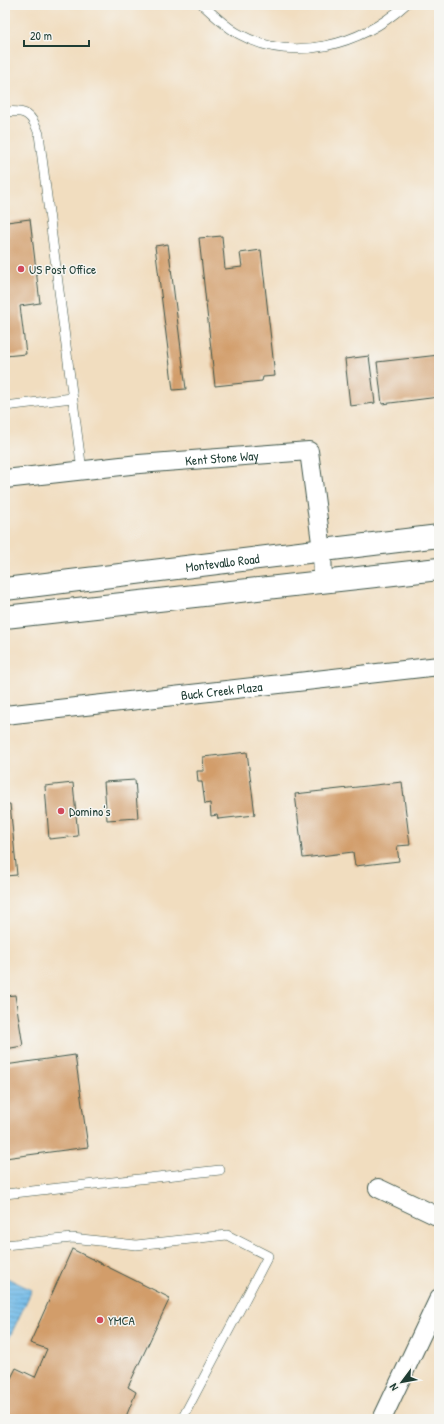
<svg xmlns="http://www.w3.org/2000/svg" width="444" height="1424" viewBox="0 0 444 1424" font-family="'Patrick Hand',sans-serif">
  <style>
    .water { fill: url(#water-rules); stroke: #477c8e }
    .building { fill: #d29d6b }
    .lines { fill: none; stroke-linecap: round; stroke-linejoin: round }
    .lane-casing { stroke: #3e5549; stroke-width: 10 }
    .street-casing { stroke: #3e5549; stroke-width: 20 }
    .secondary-casing { stroke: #3e5549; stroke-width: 24 }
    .lane { stroke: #fff; stroke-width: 9 }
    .street { stroke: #fff; stroke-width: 18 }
    .secondary { stroke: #fff; stroke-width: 22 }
    .poi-dot { fill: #d1495b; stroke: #f6f6f2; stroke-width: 1.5 }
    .labels { text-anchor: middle; stroke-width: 3; stroke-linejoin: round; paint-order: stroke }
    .poi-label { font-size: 13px; fill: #1f3d34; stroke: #f6f6f2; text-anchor: start }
    .street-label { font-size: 13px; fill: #1f3d34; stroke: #f6f6f2 }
  </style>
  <defs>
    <pattern id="water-rules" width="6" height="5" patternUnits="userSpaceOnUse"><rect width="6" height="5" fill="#6fbae8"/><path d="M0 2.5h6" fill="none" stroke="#5b98bd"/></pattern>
  </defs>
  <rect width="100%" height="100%" fill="#f6f6f2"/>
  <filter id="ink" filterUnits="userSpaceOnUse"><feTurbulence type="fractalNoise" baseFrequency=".025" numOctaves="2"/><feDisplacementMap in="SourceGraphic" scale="8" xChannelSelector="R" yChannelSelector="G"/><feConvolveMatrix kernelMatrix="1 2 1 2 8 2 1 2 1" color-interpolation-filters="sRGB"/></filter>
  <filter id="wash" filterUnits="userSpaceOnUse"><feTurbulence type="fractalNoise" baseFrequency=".012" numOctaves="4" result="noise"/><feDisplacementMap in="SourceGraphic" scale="16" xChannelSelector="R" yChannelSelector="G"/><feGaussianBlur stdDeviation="0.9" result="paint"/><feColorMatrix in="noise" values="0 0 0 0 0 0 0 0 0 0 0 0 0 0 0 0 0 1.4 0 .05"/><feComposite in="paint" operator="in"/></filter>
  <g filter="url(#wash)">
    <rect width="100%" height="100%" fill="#f1ddbf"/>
    <!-- water -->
    <path class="water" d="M5,1277L32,1290L5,1347Z"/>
    <g id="blocks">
      <!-- building -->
      <g class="building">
        <path d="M30,219L40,303L20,306L26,354L5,356V235H8L7,222Z"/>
        <path d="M222,236L225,269L242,267L240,253L261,250L275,376L263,377L262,381L215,386L199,238Z"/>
        <path d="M168,244L186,389L173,390L155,246Z"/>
        <path d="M439,355V397L382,404L377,362Z"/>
        <path d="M369,356L375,403L350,406L345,359Z"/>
        <path d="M247,752L255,815L218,819L217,815L211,816L210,803L205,804L202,782H198L197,771H204L203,757Z"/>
        <path d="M135,780L138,818L107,820L104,782Z"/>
        <path d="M402,782L410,845L397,846L399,861L355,866L353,852L303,858L295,794Z"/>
        <path d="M73,783L78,836L49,839L45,786Z"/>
        <path d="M5,804H10L17,875L5,876Z"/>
        <path d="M15,995L23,1046L5,1049V996Z"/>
        <path d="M75,1055L88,1147L5,1158V1065Z"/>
        <path d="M72,1249L170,1298L128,1387L136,1392L125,1419H5V1390L16,1368L35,1377L47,1349L30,1343Z"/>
      </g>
    </g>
  </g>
  <g filter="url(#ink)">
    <use href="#blocks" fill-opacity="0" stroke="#3e5549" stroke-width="1"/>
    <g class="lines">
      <defs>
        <g id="lane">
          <path d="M203,5C214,15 226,27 239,34C293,64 361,45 405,5"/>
          <path d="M5,112C26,110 32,114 39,134L82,471"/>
          <path d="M5,406L72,398"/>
          <path d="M5,1194L220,1170"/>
          <path d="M5,1245L72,1238L136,1245L227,1235L268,1256L182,1419"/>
        </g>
        <g id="street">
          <path id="s1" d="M5,479L139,464L309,451L322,550L323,581"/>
          <path id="s2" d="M5,715L439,666"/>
          <path d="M378,1188L439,1217"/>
          <path d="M382,1419L439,1298"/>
        </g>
        <g id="secondary">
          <path id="s3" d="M5,589L439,536"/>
          <path d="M5,617L439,569"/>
        </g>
      </defs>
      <!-- lane casing -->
      <use href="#lane" class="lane-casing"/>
      <!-- street casing -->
      <use href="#street" class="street-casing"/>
      <!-- secondary casing -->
      <use href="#secondary" class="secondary-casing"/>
      <!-- lane -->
      <use href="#lane" class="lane"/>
      <!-- street -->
      <use href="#street" class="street"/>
      <!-- secondary -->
      <use href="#secondary" class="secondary"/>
    </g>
  </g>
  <!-- markers -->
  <g class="poi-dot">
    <circle cx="21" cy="269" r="4"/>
    <circle cx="61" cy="811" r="4"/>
    <circle cx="100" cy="1320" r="4"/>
  </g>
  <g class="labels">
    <!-- poi labels -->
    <g class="poi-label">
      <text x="29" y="274">US Post Office</text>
      <text x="69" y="816">Domino's</text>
      <text x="108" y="1325">YMCA</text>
    </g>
    <!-- street labels -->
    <g class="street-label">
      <text dy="5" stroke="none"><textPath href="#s1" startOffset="218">Kent Stone Way</textPath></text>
      <text dy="5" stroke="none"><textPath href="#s3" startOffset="219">Montevallo Road</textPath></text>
      <text dy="5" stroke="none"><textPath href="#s2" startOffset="218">Buck Creek Plaza</textPath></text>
    </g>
  </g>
  <!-- margin -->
  <rect width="444" height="1424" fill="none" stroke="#f6f6f2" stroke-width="20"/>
  <!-- north arrow -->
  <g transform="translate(402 1382) rotate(238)" stroke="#f6f6f2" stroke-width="3" paint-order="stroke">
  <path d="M0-3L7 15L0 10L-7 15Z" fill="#1f3d34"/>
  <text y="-6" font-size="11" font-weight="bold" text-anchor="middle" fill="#1f3d34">N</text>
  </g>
  <!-- scale -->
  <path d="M24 40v6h65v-6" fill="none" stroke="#1f3d34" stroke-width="2"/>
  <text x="30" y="40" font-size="12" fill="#1f3d34" stroke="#f6f6f2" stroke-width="3" paint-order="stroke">20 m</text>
</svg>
